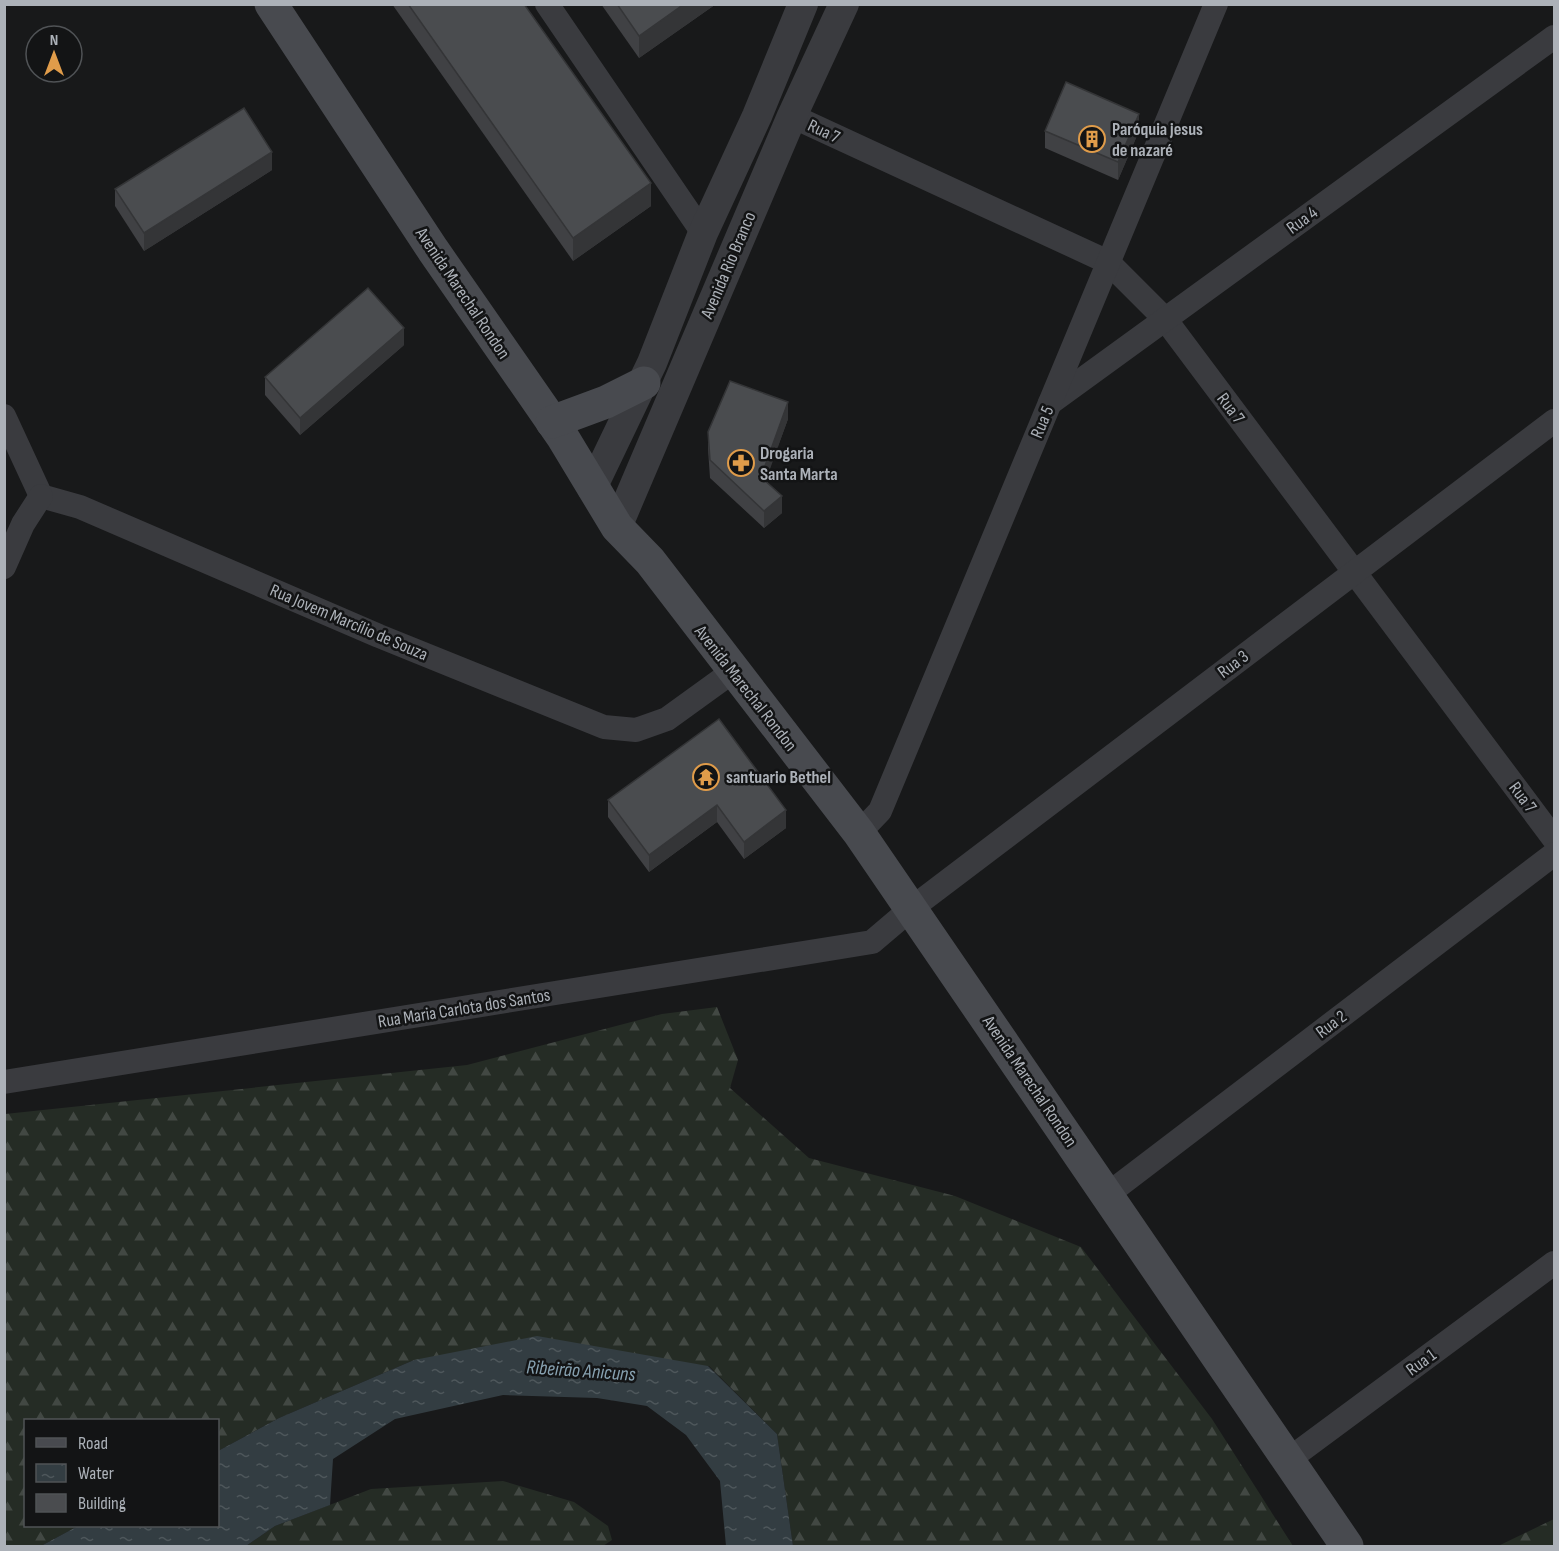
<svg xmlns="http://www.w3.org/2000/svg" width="1559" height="1551" viewBox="0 0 1559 1551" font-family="'Sofia Sans Condensed',sans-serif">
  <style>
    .forest { fill: url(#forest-firs) }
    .water { fill: url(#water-ripples) }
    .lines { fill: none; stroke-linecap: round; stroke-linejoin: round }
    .minor { stroke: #3a3b3f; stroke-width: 24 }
    .tertiary { stroke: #3a3b3f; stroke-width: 30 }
    .secondary { stroke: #484a4f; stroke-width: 33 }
    .wall { fill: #404144 }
    .shaded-wall { fill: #343537 }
    .building { fill: #4a4c4f; stroke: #343537; stroke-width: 1.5 }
    .labels { text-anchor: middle; stroke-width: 5; stroke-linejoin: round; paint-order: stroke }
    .poi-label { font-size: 18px; font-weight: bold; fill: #acb1b8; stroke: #131415; text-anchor: start }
    .street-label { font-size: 18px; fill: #acb1b8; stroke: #131415 }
    .water-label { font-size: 20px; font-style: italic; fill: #87a1b0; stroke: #131415 }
  </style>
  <defs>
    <pattern id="forest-firs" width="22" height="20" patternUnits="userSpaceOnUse" patternTransform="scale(1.5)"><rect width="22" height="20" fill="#252c25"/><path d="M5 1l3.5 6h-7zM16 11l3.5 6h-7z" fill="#424843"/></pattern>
    <pattern id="water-ripples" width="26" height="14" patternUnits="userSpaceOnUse" patternTransform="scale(1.5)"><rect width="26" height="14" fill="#333d42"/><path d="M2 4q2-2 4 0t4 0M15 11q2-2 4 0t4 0" fill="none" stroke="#4e575b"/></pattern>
  </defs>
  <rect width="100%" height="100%" fill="#18191a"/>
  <!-- forest -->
  <g class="forest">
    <path d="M717,1007L738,1060L730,1088L809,1158L955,1196L1081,1247L1212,1419L1293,1546H793L777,1434L709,1366L414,1360L279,1418L218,1451V1420H26V1526H78L41,1546H5V1114L467,1065L662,1014Z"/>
    <path d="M503,1481L574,1502L608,1526L612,1540L603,1546H246L275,1526L371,1489Z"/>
    <path d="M1554,1519V1546H1498Z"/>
  </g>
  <!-- water -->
  <path class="water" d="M537,1336L708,1366L777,1434L793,1546H726L720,1481L686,1435L647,1406L597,1398L503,1395L395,1419L333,1459L330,1505L275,1526L246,1546H41L78,1526H218V1451L279,1418L414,1360Z"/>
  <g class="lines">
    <!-- minor -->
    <g class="minor">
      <path d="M547,4L703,233"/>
      <path d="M792,116L1108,262L1165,319L1554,839"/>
      <path d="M1050,403L1554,37"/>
      <path d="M4,416L41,496"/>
      <path d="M41,496L80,507L379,636L604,727L636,730L667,719L732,672"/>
      <path d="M4,567L23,524L41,496"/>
      <path d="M859,833L880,811L1216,4"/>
      <path d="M4,1082L872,942L912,908L1554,421"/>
      <path d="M1108,1194L1554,854"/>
      <path d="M1288,1460L1554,1263"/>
    </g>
    <!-- tertiary -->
    <g class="tertiary">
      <path d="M592,488L652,363L703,233L757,116L803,4"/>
      <path d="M617,527L792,116L844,4"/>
    </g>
    <!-- secondary -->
    <g class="secondary">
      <path d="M271,4L433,250L562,436L617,527L650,561L859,833L1347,1546"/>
      <path d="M552,422L606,402L644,383"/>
    </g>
  </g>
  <!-- wall -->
  <g class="wall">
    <path d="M392,4H524L651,206L573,261Z"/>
    <path d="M601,4H716L639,58Z"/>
    <path d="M1045,131H1139L1118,180L1045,148Z"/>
    <path d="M272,170L144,251L115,206V189Z"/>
    <path d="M404,345L300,435L265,395V377Z"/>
    <path d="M788,419L765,481L782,513L764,528L710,478L708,449V432Z"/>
    <path d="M719,719L786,828L744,859L717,822L649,872L608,817V800Z"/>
  </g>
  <!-- shaded-wall -->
  <g class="shaded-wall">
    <path d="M684,4H716L639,58V36Z"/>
    <path d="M1139,114V131L1118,180V162Z"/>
    <path d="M272,152V170L144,251V233Z"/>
    <path d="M651,183V206L573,261V238Z"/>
    <path d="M404,328V345L300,435V418Z"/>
    <path d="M788,402V419L761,494V477Z"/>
    <path d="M782,496V513L764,528V511Z"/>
    <path d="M717,805V822L649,872V855Z"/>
    <path d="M786,810V828L744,859V842Z"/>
  </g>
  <!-- building -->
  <g class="building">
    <path d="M408,4H524L651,183L573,238Z"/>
    <path d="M617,4H684L639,36Z"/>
    <path d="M1066,82L1139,114L1118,162L1045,131Z"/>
    <path d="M244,108L272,152L144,233L115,189Z"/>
    <path d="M368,288L404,328L300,418L265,377Z"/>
    <path d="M730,381L788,402L761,477L782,496L764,511L710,460L708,432Z"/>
    <path d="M719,719L786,810L744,842L717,805L649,855L608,800Z"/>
  </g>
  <!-- icons -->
  <defs>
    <symbol id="building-ring" viewBox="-11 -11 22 22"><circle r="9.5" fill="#131415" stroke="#e09c4a" stroke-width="1.5"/><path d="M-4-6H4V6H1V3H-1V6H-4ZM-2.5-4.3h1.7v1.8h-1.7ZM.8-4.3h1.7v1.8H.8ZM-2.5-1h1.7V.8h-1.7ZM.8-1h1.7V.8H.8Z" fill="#e09c4a"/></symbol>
    <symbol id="pharmacy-ring" viewBox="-11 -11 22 22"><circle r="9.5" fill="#131415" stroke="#e09c4a" stroke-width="1.5"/><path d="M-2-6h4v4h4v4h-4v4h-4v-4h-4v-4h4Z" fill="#e09c4a"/></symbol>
    <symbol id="temple-ring" viewBox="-11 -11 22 22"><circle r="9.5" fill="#131415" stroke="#e09c4a" stroke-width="1.5"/><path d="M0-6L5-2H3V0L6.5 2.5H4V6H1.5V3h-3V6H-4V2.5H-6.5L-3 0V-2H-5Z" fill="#e09c4a"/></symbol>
  </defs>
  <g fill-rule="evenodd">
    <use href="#building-ring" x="1077" y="124" width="30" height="30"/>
    <use href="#pharmacy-ring" x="726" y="448" width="30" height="30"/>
    <use href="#temple-ring" x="691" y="762" width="30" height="30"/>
  </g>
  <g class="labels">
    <!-- poi labels -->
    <g class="poi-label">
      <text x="1112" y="135">Paróquia jesus<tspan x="1112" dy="21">de nazaré</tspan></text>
      <text x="760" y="459">Drogaria<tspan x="760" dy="21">Santa Marta</tspan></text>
      <text x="726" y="783">santuario Bethel</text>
    </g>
    <!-- street labels -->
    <g class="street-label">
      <text transform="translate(824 131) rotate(25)" y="6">Rua 7</text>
      <text transform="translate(1302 220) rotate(-36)" y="6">Rua 4</text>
      <text transform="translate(728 265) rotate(-67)" y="6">Avenida Rio Branco</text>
      <text transform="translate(463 293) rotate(56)" y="6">Avenida Marechal Rondon</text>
      <text transform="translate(1231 408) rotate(53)" y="6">Rua 7</text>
      <text transform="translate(1042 422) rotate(-67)" y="6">Rua 5</text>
      <text transform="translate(349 622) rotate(23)" y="6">Rua Jovem Marcílio de Souza</text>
      <text transform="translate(1233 664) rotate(-37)" y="6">Rua 3</text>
      <text transform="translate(746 688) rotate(52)" y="6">Avenida Marechal Rondon</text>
      <text transform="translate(1523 797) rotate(53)" y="6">Rua 7</text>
      <text transform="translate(464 1008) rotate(-9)" y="6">Rua Maria Carlota dos Santos</text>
      <text transform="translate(1331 1024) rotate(-37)" y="6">Rua 2</text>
      <text transform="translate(1030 1081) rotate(56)" y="6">Avenida Marechal Rondon</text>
      <text transform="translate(1421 1362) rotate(-36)" y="6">Rua 1</text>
    </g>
    <!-- water labels -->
    <g class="water-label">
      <text transform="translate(581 1370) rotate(4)" y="7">Ribeirão Anicuns</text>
    </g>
  </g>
  <!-- border -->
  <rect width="1559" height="1551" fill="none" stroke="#acb1b8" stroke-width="12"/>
  <!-- legend -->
  <rect x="24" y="1419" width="195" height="108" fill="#131415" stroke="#505356" stroke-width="1.5"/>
  <rect x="36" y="1438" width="30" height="9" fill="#484a4f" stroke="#505356" stroke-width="1.5"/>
  <text x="78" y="1449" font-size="18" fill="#acb1b8">Road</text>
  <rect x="36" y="1464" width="30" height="18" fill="url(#water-ripples)" stroke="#505356" stroke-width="1.5"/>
  <text x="78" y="1479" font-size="18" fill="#acb1b8">Water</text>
  <rect x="36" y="1494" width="30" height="18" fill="#4a4c4f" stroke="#505356" stroke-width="1.5"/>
  <text x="78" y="1509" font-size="18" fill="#acb1b8">Building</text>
  <!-- north arrow -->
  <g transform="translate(54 54)"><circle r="28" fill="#131415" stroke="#505356" stroke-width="1.5"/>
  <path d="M0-4.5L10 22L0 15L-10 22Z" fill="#e09c4a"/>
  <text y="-9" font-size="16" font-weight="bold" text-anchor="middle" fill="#acb1b8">N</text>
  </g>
</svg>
